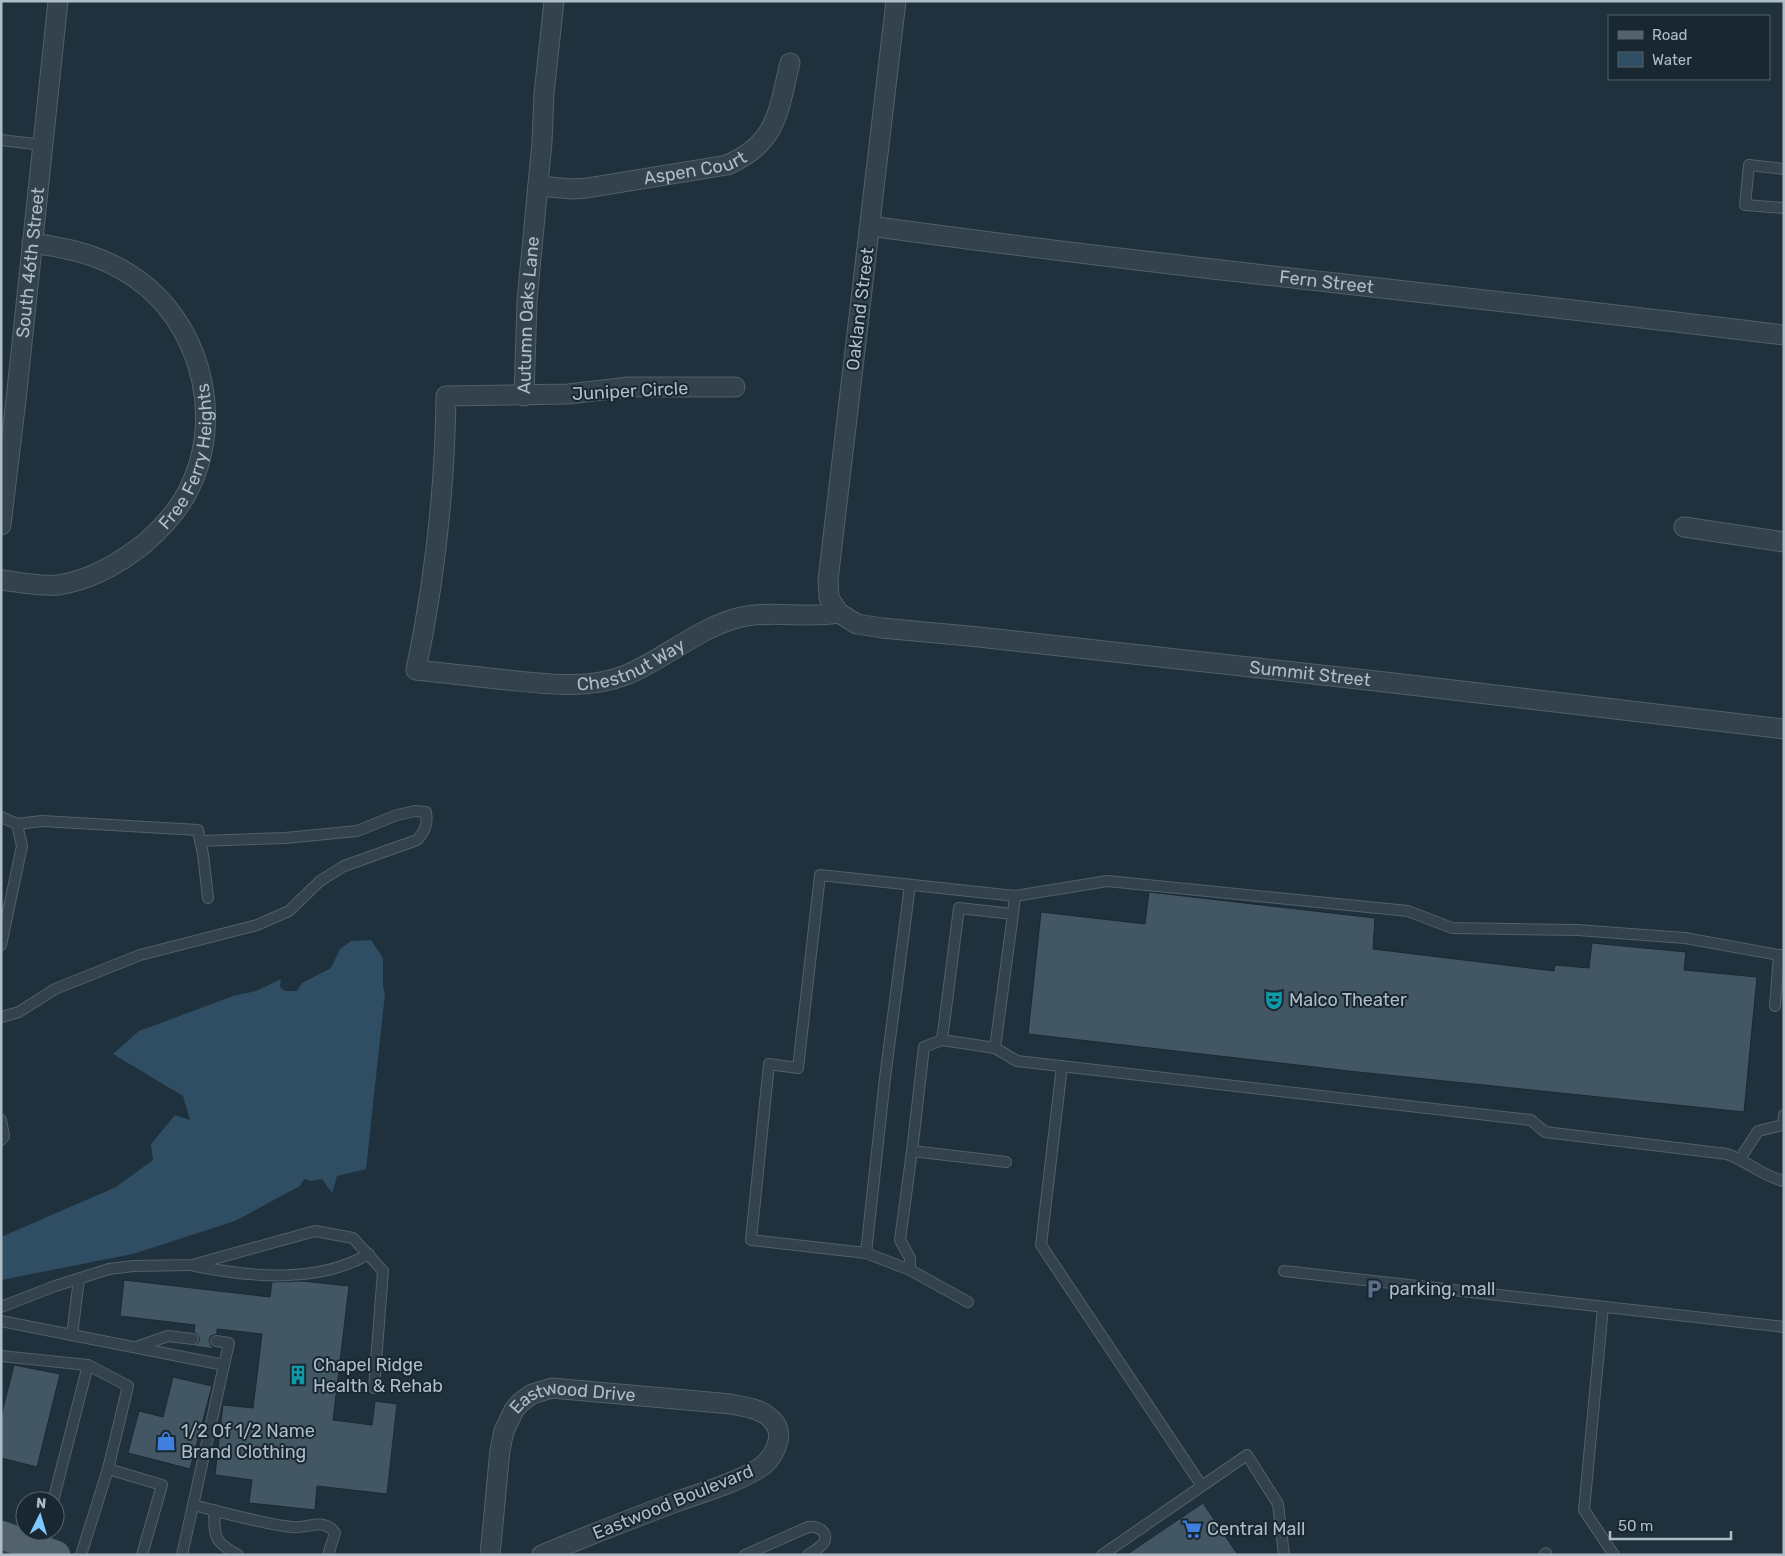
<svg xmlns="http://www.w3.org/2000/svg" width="1785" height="1556" viewBox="0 0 1785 1556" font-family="Rubik,sans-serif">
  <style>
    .water { fill: #2f4e63 }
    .building { fill: #425763; stroke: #1b2933 }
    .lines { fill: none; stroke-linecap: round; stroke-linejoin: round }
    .service-casing { stroke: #51606a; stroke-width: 12 }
    .minor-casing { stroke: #51606a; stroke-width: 21 }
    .primary-casing { stroke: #404e58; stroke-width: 29 }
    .service { stroke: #33424c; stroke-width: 10 }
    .minor { stroke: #33424c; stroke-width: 19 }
    .primary { stroke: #51626d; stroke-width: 28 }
    .labels { text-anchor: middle; stroke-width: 4; stroke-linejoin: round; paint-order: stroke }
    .street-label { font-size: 18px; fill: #aebdc8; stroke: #192731 }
    .poi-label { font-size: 18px; fill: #aebdc8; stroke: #192731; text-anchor: start }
  </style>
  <rect width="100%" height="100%" fill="#1f313c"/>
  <!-- water -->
  <path class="water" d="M371,940L383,958V985L385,994L366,1169L337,1176L332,1193L322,1179L311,1181L304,1179L300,1186L235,1221L133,1254L1,1280V1237L116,1187L153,1160L151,1144L175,1115L190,1120L183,1096L113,1054L139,1031L233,996L256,991L281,979L280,987L285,991H297L302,983L331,968L340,949L351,941Z"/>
  <!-- building -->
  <g class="building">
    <path d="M1149,892L1375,918L1373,949L1554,971L1555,965L1589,968L1592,943L1686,952L1684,970L1757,977L1744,1112L1358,1072L1028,1034L1041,912L1145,924Z"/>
    <path d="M124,1280L270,1297L272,1282L302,1281L349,1286L333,1420L372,1425L375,1401L397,1404L387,1494L317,1486L315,1510L249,1503L252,1480L215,1475L223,1405L253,1408L262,1334L217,1329V1334L211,1336L209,1340L211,1346L215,1349L192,1346L198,1343L200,1339L197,1334L194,1332L195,1325L120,1316Z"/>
    <path d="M14,1365L60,1374L37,1467L1,1458V1417Z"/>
    <path d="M173,1377L212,1386L190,1469L128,1453L139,1411L163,1417Z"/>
    <path d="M1203,1503L1238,1555H1126Z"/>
  </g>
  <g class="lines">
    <defs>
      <g id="service">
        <path d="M1,140L43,145"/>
        <path d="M1784,169L1749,165L1745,205L1784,208"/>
        <path d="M1,817L17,824L22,846L1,945"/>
        <path d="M17,824L42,821L198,830L203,854L208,898"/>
        <path d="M910,885L885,1078L866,1253L751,1240L769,1064L798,1068L820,875L1015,896L1013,914"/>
        <path d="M1015,896L1107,881L1408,911L1452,928L1577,930L1685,938L1784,956"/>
        <path d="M1775,1006L1779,955"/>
        <path d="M1,1017L19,1012L55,989L140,955L257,925L289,911L320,881L344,866L417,840C425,831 428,824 426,812L415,811L397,815L357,831L285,838L200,841"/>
        <path d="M995,1048L1013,914L959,908L942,1040L995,1048L1017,1061L1531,1120L1545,1132L1727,1154C1747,1161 1764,1177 1784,1181"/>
        <path d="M1062,1066L1041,1245L1202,1486"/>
        <path d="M1,1120L4,1136L1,1140"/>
        <path d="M912,1151L924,1047L942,1040"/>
        <path d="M1740,1159L1758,1131L1783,1125L1784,1115"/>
        <path d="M866,1253L910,1270L968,1302"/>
        <path d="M195,1266C251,1277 317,1284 369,1254"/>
        <path d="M910,1270V1258L900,1240L912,1151L1006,1162"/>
        <path d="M1284,1271L1784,1327"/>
        <path d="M1,1307L55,1286L109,1269L133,1266L192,1265L315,1231L353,1238L383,1271L374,1388"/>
        <path d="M1603,1307L1584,1510L1614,1555"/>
        <path d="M1,1321L224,1365L182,1555"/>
        <path d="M72,1335L79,1279"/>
        <path d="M216,1341L229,1343L224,1365"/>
        <path d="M136,1347L168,1336L193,1339"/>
        <path d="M1,1356L88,1365L128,1386L108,1469L81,1555"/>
        <path d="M108,1469L162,1485L142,1555"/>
        <path d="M53,1501L88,1365"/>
        <path d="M193,1505C225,1513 259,1523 292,1527C307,1529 324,1517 335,1533L328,1555"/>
        <path d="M214,1510C215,1538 213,1541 238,1555"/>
        <path d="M40,1549L45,1531"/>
        <path d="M5,1555L8,1538"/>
        <path d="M745,1555L808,1527C817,1526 829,1531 824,1542C821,1548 813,1551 808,1555"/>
        <path d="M1102,1555L1247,1455L1278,1504L1284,1555"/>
        <path d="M1544,1555L1546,1553"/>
      </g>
      <g id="minor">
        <path id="s1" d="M896,1L828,580L829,598L839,613L857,624L882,628L979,637L1385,682L1784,729"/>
        <path id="s2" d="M538,186L573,189L587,188L727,165C778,143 778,111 790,63"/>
        <path id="s3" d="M870,226C1174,268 1479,297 1784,335"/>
        <path id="s4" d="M735,387H629L568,394L446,396C445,488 435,579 416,670C446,673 477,677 507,680C548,684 587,690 626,675C665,659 699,627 741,617C774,610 806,619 839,613"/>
        <path id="s5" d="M524,396L527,301L542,142L544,94L554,1"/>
        <path id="s6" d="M1,525L16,400L58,1"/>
        <path d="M1684,527L1784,542"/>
        <path id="s7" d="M1,580C19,582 40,587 58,585C91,580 119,564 145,543C162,528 178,511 188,491C223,424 204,335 147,287C112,258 76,249 32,243"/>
        <path id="s8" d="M490,1555L500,1450L504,1431L514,1410L521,1402L532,1394L552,1388L731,1404C746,1407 763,1409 773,1421C787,1436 772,1461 758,1469C733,1484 703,1492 676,1502C631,1519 586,1536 542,1555"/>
      </g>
      <path id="primary" d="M1,1535L56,1555"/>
    </defs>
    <!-- service casing -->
    <use href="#service" class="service-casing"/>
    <!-- minor casing -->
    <use href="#minor" class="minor-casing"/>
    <!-- primary casing -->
    <use href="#primary" class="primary-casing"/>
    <!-- service -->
    <use href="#service" class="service"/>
    <!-- minor -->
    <use href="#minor" class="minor"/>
    <!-- primary -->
    <use href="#primary" class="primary"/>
  </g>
  <!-- icons -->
  <defs>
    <symbol id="theatre-bare" viewBox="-9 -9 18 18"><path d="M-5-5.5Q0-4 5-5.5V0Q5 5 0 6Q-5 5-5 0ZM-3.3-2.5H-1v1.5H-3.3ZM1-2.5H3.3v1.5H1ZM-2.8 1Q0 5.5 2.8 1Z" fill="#0f9aa8" stroke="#192731" stroke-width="2.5" paint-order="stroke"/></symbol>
    <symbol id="parking-bare" viewBox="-9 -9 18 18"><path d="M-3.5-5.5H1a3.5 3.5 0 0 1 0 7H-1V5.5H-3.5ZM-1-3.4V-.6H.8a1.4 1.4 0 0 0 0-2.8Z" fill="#5c6f8a" stroke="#192731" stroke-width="2.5" paint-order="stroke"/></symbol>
    <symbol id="building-bare" viewBox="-9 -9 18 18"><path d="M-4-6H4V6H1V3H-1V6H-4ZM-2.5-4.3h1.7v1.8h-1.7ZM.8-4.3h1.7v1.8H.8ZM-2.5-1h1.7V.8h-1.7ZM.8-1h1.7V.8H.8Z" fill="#0f9aa8" stroke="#192731" stroke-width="2.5" paint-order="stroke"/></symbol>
    <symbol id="shop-bare" viewBox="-9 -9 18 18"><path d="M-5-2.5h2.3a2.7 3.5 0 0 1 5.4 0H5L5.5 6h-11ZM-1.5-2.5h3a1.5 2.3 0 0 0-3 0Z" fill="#3f7fe0" stroke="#192731" stroke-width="2.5" paint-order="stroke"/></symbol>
    <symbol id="supermarket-bare" viewBox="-9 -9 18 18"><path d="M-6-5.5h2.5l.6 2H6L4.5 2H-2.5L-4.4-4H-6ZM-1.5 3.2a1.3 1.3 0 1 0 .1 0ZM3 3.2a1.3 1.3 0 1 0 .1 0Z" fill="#3f7fe0" stroke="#192731" stroke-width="2.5" paint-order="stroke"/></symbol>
  </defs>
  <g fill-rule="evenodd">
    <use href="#theatre-bare" x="1260" y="986" width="28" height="28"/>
    <use href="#parking-bare" x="1360" y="1275" width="28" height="28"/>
    <use href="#building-bare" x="284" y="1361" width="28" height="28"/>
    <use href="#shop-bare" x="152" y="1427" width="28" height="28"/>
    <use href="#supermarket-bare" x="1178" y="1515" width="28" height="28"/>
  </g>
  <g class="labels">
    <!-- street labels -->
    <g class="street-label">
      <text dy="6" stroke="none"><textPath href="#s2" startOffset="159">Aspen Court</textPath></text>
      <text dy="6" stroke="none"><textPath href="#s6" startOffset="264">South 46th Street</textPath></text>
      <text dy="6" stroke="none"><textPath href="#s3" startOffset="460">Fern Street</textPath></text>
      <text transform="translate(860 309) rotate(-83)" y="6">Oakland Street</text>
      <text dy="6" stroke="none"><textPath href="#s5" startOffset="81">Autumn Oaks Lane</textPath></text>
      <text transform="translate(630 391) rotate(-3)" y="6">Juniper Circle</text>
      <text dy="6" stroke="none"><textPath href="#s7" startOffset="256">Free Ferry Heights</textPath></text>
      <text dy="6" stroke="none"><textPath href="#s4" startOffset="785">Chestnut Way</textPath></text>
      <text dy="6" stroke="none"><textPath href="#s1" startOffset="1096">Summit Street</textPath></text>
      <text dy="6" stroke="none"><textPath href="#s8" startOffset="212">Eastwood Drive</textPath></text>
      <text transform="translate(673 1502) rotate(-22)" y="6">Eastwood Boulevard</text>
    </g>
    <!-- poi labels -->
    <g class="poi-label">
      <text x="1289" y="1006">Malco Theater</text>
      <text x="1389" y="1295">parking, mall</text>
      <text x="313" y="1371">Chapel Ridge<tspan x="313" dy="21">Health &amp; Rehab</tspan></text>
      <text x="181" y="1437">1/2 Of 1/2 Name<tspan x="181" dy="21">Brand Clothing</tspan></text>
      <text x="1207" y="1535">Central Mall</text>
    </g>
  </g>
  <!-- border -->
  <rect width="1785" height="1556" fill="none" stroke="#aebdc8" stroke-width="5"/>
  <!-- legend -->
  <rect x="1608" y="15" width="162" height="65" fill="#192731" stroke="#55636d"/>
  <rect x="1618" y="31" width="25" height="8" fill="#51626d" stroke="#55636d"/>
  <text x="1652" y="40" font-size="15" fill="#aebdc8">Road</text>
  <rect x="1618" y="52" width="25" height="15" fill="#2f4e63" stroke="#55636d"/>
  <text x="1652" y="65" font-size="15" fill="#aebdc8">Water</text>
  <!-- north arrow -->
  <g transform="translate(40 1516) rotate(5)"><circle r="24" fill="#192731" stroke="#55636d"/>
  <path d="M0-4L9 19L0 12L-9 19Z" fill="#7dc7ff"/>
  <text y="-8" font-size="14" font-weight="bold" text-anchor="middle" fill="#aebdc8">N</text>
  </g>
  <!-- scale -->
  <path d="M1610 1531v8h121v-8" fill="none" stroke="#aebdc8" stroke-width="2.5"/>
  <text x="1618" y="1531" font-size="15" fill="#aebdc8" stroke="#192731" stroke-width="4" paint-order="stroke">50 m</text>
</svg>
